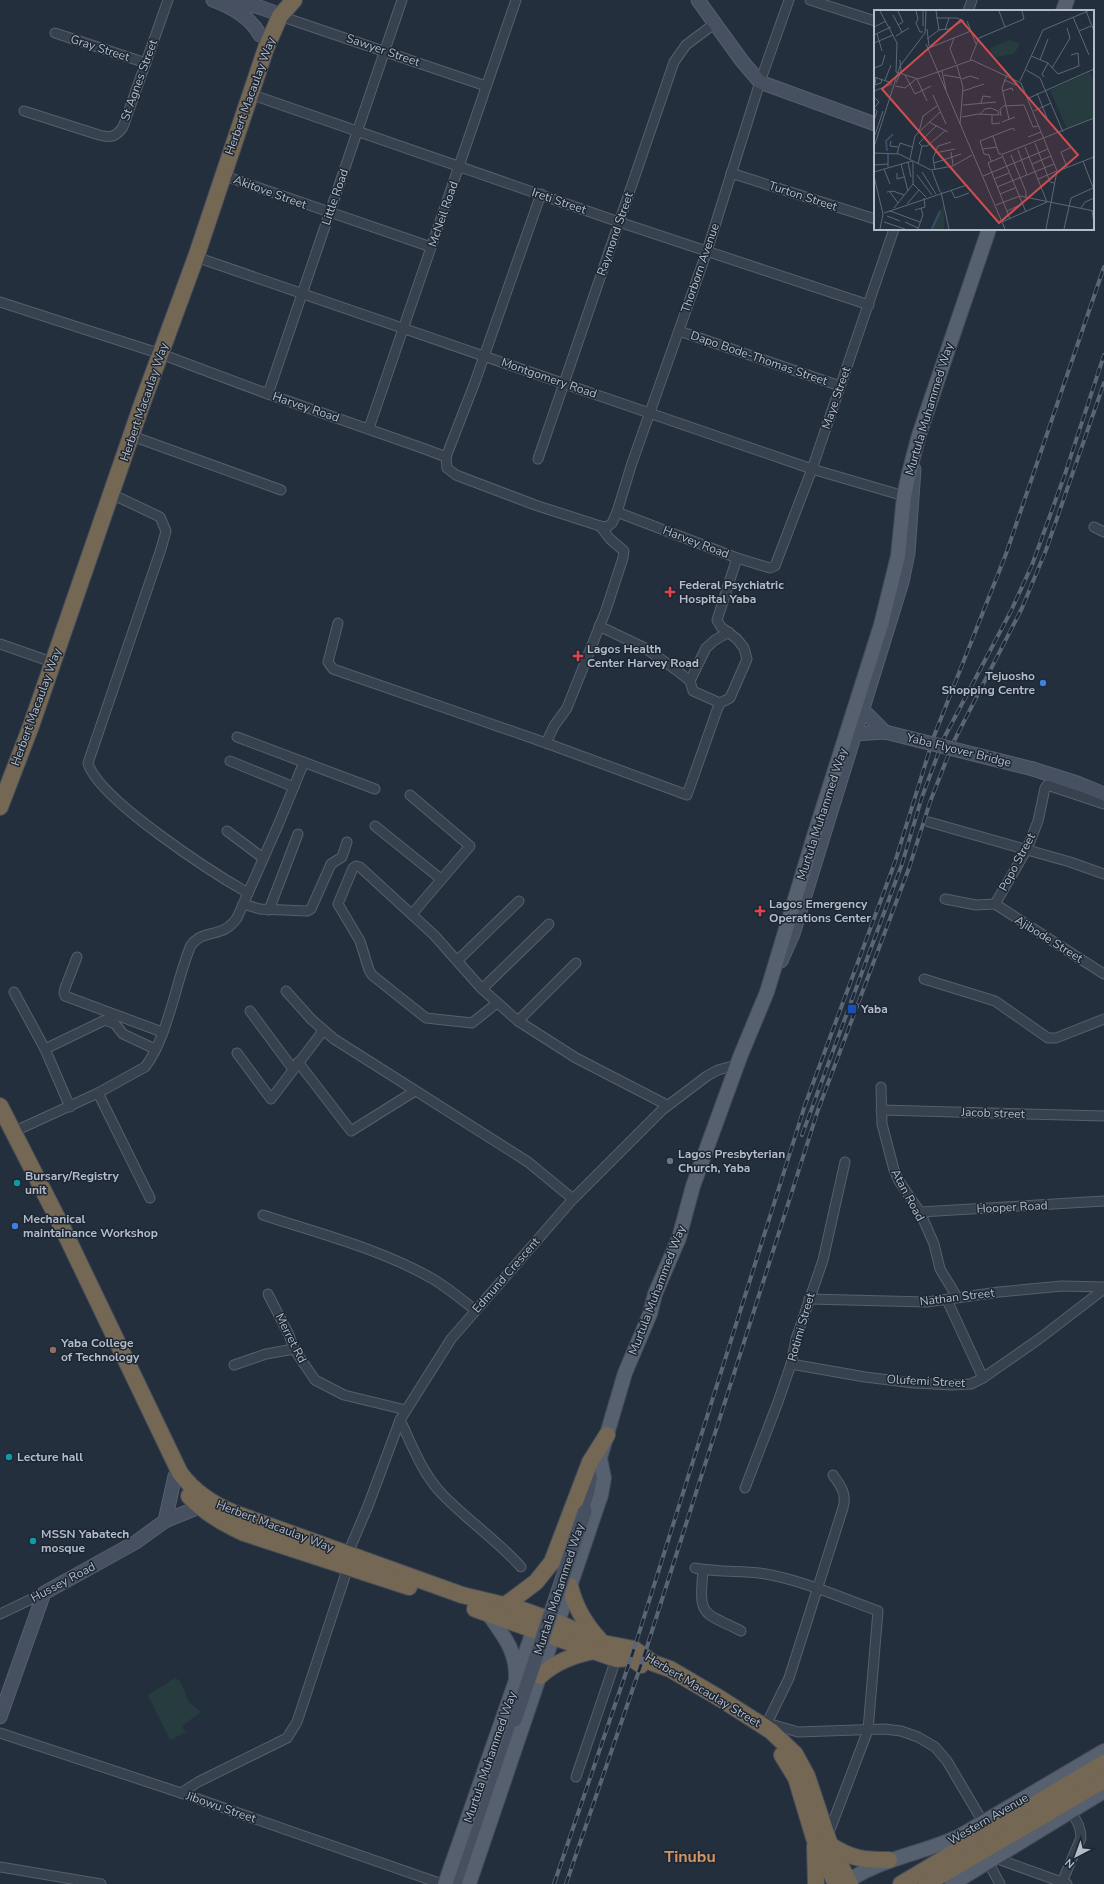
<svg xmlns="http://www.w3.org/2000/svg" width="1104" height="1884" viewBox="0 0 1104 1884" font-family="'Nunito Sans',sans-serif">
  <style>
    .green { fill: #263c3f }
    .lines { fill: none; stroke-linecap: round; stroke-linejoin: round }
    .street-casing { stroke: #565f6c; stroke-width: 11 }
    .secondary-casing { stroke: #565f6c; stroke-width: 15 }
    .primary-casing { stroke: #414a57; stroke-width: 16 }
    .highway-casing { stroke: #434c59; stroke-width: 18 }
    .street { stroke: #38414e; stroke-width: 9 }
    .secondary { stroke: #465061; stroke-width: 13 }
    .primary { stroke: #56606e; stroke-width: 14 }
    .highway { stroke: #746855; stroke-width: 16 }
    .rail-casing { stroke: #5a6575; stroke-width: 4 }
    .rail { stroke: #1d2633; stroke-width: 2.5; stroke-dasharray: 8; stroke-linecap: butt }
    .secondary-bridge-casing { stroke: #565f6c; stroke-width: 15; stroke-linecap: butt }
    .secondary-bridge { stroke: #465061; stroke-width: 13 }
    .health-dot { fill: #e0444e; stroke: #1d2633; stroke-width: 1.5 }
    .shop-dot { fill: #3f7fe0; stroke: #1d2633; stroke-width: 1.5 }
    .transit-dot { fill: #1a4fb4; stroke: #1d2633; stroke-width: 1.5 }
    .worship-dot { fill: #6b7280; stroke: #1d2633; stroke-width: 1.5 }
    .culture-dot { fill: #0f9aa8; stroke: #1d2633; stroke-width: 1.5 }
    .education-dot { fill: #8d6e63; stroke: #1d2633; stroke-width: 1.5 }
    .labels { text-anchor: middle; stroke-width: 3; stroke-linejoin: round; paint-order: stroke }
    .street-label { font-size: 12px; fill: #b4bcc9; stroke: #1d2633 }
    .poi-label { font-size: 12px; font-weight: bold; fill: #b4bcc9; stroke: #1d2633; text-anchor: start }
    .district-label { font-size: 16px; font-weight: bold; fill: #d59563; stroke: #1d2633 }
    .inset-river { fill: none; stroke: #394c67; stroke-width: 2 }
    .inset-road { fill: none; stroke: #5e6776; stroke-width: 1 }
    .view { fill: #ce4d50; fill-opacity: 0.15; stroke: #ce4d50; stroke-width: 2 }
    .inset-edge { fill: none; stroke: #b4bcc9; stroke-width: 2 }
  </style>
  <rect width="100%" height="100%" fill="#242f3e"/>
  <!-- green -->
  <path class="green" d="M175,1678L180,1681L189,1702L201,1712L183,1725L182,1728L189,1733L186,1732L170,1740L148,1695Z"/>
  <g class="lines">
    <defs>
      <g id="street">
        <path d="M810,0L875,21"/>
        <path d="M968,11L972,0"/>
        <path d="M280,16L486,86"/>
        <path d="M55,33L146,63"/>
        <path d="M250,94L619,222L869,305"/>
        <path d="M24,111L99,135C111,138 116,137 123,127L168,0"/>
        <path d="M731,173L875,219"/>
        <path d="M222,175L431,247"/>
        <path d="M196,257L812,469L904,496"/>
        <path d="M0,302L161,354L268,394L425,449L446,457L447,468L456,475L535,505L600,526L607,527L612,523L617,512L632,463L707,251L760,82L789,0"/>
        <path d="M679,331L840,386"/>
        <path d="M268,394L402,0"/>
        <path d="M369,428L516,0"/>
        <path d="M132,436L281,490"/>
        <path d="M446,457L475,382L541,194"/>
        <path d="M538,459L674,62L686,45L714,24"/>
        <path d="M109,498H120L160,517L166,531L161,549L88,763C98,799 213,873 248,893"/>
        <path d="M617,512L737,558L770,568L775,566L812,469L894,229"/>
        <path d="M1094,527L1104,532"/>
        <path d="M338,623L328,662L333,669L546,743L687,795L717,710L720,703L730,698L747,659L744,648L737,639L721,627L717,620L737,558"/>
        <path d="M599,626L645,648L679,672L690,681L693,691L720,703"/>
        <path d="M0,644L46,660"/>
        <path d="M690,681L706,648L715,640L729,632"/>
        <path d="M237,737L375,789"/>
        <path d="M546,743L554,726L567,708L606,610L623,558L624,551L610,539L600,526"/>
        <path d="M230,761L294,787"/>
        <path d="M410,795L470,846L412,914"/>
        <path d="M929,822L1070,862L1104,874"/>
        <path d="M375,826L441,879"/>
        <path d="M227,831L263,858"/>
        <path d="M945,899L976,905L995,904"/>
        <path d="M243,904L260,909L307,911L311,909L331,864L342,857L347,842"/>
        <path d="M995,904L1027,849L1038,821L1045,788L1047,785L1104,804"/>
        <path d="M995,904L1104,974"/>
        <path d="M269,910L298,834"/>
        <path d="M77,957L65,988L64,993L65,996L162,1032"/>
        <path d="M458,960L519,901"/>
        <path d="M924,979L995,1001L1048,1038H1056L1104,1019"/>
        <path d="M482,989L549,924"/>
        <path d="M286,991L311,1019L334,1039L528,1162L573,1199"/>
        <path d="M14,992L45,1049L70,1107"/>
        <path d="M497,1003L472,1023L426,1018L372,975L369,970L360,941L338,904L353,868L356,866L360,867L434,935L482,989L518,1021L576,1058L667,1105"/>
        <path d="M250,1011L293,1069"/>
        <path d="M518,1021L576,963"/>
        <path d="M45,1049L105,1020L115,1024L123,1034L155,1049"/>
        <path d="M237,1053L271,1099L323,1031"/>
        <path d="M298,1062L351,1131L415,1091"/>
        <path d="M881,1087L882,1124L894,1170L899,1181L920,1212L934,1244L940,1269L957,1297"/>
        <path d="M98,1093L150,1198"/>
        <path d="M881,1110L1104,1116"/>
        <path d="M13,1132L98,1093L145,1067C168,1038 176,980 191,945C206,927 221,940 237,918L279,823L304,762"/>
        <path d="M920,1212L1104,1201"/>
        <path d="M263,1215C320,1234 381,1249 433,1279C448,1288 461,1299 475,1310"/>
        <path d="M268,1294L289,1335L294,1349L315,1380L344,1395L406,1410"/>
        <path d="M809,1299L927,1302L999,1292L1062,1286L1104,1287"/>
        <path d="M947,1300L983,1378"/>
        <path d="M791,1364L865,1377L914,1383L952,1385L971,1384L983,1378L1039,1339L1104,1289"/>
        <path d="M234,1365L266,1354L294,1349"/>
        <path d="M400,1420C412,1445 422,1473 442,1494C467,1520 497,1540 521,1567"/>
        <path d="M745,1488L778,1402L791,1364L796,1339L823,1260L845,1162"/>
        <path d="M348,1553L368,1506L400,1420L451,1339L573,1199L662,1110L707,1076L718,1070L736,1065L738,1061"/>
        <path d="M695,1568C716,1572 738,1571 759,1573C797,1578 842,1598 878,1611L868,1730L828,1835"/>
        <path d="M703,1570C699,1617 701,1611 741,1631"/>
        <path d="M0,1614L44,1593"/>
        <path d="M767,1723L798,1732L884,1729L901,1731L918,1737L935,1747L947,1761L983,1822"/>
        <path d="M760,1724L767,1723L789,1678L843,1508C847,1494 841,1486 833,1475"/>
        <path d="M0,1733L181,1793L442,1884"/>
        <path d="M576,1777L616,1659"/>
        <path d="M181,1793L198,1782L287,1738L297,1722L348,1567"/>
        <path d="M995,1858L1067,1884"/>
        <path d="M988,1862L1000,1884"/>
        <path d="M0,1867L101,1884"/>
        <path d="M1062,1882L1081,1838C1081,1828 1078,1821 1071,1813"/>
      </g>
      <g id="secondary">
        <path d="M213,0C232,7 250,17 260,35"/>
        <path d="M698,0L742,61L760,82L875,124"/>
        <path d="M228,5L256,6L273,12"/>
        <path d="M863,710L885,732"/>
        <path d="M855,734L885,732"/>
        <path d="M1033,769L1077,783L1104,794"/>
        <path d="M781,961L793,934L902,582L908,553L914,469"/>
        <path d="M585,1511L600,1458"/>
        <path d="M165,1521L175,1476"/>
        <path d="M0,1717L44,1593L136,1542L165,1521L199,1507"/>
        <path d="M458,1884L472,1837L515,1720"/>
      </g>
      <g id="primary">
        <path d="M1063,11L1067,0"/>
        <path d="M487,1612C502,1634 517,1650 516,1678"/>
        <path d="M445,1884L537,1620"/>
        <path d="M469,1884L601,1495L604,1478L600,1458L625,1373L650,1314L655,1294L679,1238L693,1186L740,1057L767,992L814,836L881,625L898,556L904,496L909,473L919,435L989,229"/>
        <path d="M844,1884C879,1858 922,1854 960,1836L1104,1751"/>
        <path d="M952,1884L1104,1791"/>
      </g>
      <g id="highway">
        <path d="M0,807L31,726L142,404L196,257L266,48L280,16L294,0"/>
        <path d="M0,1106L63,1229L180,1473C194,1492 212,1504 234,1513L462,1595L520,1609L559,1623L603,1643L634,1649L653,1663L670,1669L721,1699L771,1731L795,1754L807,1776L830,1845L850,1884"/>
        <path d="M189,1496C205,1513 223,1523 244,1533L409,1587"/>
        <path d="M570,1586C575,1607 584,1623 599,1639"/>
        <path d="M504,1606L536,1582L552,1562L590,1462L607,1435"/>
        <path d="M475,1609L616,1659L631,1658L641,1665"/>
        <path d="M540,1676C555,1662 574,1655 594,1651"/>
        <path d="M782,1755L796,1778L814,1838L836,1884"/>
        <path d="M830,1845C852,1859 863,1860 889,1860"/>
        <path d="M815,1846L816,1884"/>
        <path d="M901,1884L1104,1763"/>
        <path d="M926,1884L1104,1780"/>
      </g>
    </defs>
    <!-- street casing -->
    <use href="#street" class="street-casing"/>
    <!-- secondary casing -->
    <use href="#secondary" class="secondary-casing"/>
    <!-- primary casing -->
    <use href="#primary" class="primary-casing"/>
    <!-- highway casing -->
    <use href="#highway" class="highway-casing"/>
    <!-- street -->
    <use href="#street" class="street"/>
    <!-- secondary -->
    <use href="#secondary" class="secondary"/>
    <!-- primary -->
    <use href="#primary" class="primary"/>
    <!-- highway -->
    <use href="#highway" class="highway"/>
    <defs>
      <g id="rail">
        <path d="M802,1135L902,864L922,797L944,738L1011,611L1032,565L1064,477L1104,355"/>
        <path d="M554,1884L634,1649L805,1105L895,862L934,736L1006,554L1104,267"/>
        <path d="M566,1884L644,1656L818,1110L909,868L930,802L953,743L1022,608L1046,550L1104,383"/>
      </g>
    </defs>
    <!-- rail casing -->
    <use href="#rail" class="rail-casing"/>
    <!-- rail -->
    <use href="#rail" class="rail"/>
    <defs>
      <g id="secondary-bridge">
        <path d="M885,732L1033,769"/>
        <path d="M515,1720L585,1511"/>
      </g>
    </defs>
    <!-- secondary-bridge casing -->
    <use href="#secondary-bridge" class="secondary-bridge-casing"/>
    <!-- secondary-bridge -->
    <use href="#secondary-bridge" class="secondary-bridge"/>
  </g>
  <!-- markers -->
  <g class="health-dot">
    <path d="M668 586h4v4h4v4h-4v4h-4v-4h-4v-4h4z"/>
    <path d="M576 650h4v4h4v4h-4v4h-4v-4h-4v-4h4z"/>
    <path d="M758 905h4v4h4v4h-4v4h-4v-4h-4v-4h4z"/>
  </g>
  <g class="shop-dot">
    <circle cx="1043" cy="683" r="4"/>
    <circle cx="15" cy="1226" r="4"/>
  </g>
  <rect class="transit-dot" x="847" y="1004" width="10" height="10" rx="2"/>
  <circle class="worship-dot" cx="670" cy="1161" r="4"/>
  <g class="culture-dot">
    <circle cx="17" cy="1183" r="4"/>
    <circle cx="9" cy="1457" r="4"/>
    <circle cx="33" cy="1541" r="4"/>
  </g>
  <circle class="education-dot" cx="53" cy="1350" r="4"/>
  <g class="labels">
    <!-- street labels -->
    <g class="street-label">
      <text transform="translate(100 48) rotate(18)" y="4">Gray Street</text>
      <text transform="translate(383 50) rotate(19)" y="4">Sawyer Street</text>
      <text transform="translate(139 80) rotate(-70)" y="4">St Agnes Street</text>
      <text transform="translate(250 96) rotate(-70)" y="4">Herbert Macaulay Way</text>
      <text transform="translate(270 192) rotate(20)" y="4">Akitove Street</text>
      <text transform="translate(803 196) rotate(18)" y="4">Turton Street</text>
      <text transform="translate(335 197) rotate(-71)" y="4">Little Road</text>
      <text transform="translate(559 201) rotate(19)" y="4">Ireti Street</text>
      <text transform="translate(443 214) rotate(-71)" y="4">McNeil Road</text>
      <text transform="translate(615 234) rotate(-71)" y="4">Raymond Street</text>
      <text transform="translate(700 268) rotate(-71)" y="4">Thorborn Avenue</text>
      <text transform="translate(759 358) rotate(19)" y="4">Dapo Bode-Thomas Street</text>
      <text transform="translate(549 378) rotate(19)" y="4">Montgomery Road</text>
      <text transform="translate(836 398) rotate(-71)" y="4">Maye Street</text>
      <text transform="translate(144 402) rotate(-71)" y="4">Herbert Macaulay Way</text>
      <text transform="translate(306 407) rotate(19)" y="4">Harvey Road</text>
      <text transform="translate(929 409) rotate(-73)" y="4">Murtula Muhammed Way</text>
      <text transform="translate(696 542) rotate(21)" y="4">Harvey Road</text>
      <text transform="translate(36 707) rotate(-70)" y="4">Herbert Macaulay Way</text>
      <text transform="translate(959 750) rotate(14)" y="4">Yaba Flyover Bridge</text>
      <text transform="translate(822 814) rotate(-72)" y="4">Murtula Muhammed Way</text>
      <text transform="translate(1017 862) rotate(-62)" y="4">Popo Street</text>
      <text transform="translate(1049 939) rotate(32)" y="4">Ajibode Street</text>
      <text transform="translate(993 1113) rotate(2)" y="4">Jacob street</text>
      <text transform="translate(908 1195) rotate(62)" y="4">Atan Road</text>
      <text transform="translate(1012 1207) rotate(-3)" y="4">Hooper Road</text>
      <text transform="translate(506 1275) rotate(-49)" y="4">Edmund Crescent</text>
      <text transform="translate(657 1290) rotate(-69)" y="4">Murtula Muhammed Way</text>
      <text transform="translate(957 1297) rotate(-7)" y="4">Nathan Street</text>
      <text transform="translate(801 1327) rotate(-74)" y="4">Rotimi Street</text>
      <text transform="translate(291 1338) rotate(63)" y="4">Merret Rd</text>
      <text transform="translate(926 1381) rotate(3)" y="4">Olufemi Street</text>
      <text transform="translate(275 1526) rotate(21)" y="4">Herbert Macaulay Way</text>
      <text transform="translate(63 1582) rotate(-28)" y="4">Hussey Road</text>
      <text transform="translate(559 1589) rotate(-72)" y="4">Murtala Mohammed Way</text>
      <text transform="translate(703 1690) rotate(31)" y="4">Herbert Macaulay Street</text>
      <text transform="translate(490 1757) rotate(-71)" y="4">Murtula Muhammed Way</text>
      <text transform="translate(221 1807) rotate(19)" y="4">Jibowu Street</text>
      <text transform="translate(988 1819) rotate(-30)" y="4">Western Avenue</text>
    </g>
    <!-- poi labels -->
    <g class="poi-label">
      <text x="679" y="589">Federal Psychiatric<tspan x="679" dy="14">Hospital Yaba</tspan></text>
      <text x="587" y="653">Lagos Health<tspan x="587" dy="14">Center Harvey Road</tspan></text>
      <text x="1035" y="680" text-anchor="end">Tejuosho<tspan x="1035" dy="14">Shopping Centre</tspan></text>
      <text x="769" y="908">Lagos Emergency<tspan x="769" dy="14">Operations Center</tspan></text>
      <text x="861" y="1013">Yaba</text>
      <text x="678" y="1158">Lagos Presbyterian<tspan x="678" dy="14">Church, Yaba</tspan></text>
      <text x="25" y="1180">Bursary/Registry<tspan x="25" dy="14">unit</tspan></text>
      <text x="23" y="1223">Mechanical<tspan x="23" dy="14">maintainance Workshop</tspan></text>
      <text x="61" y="1347">Yaba College<tspan x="61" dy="14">of Technology</tspan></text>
      <text x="17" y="1461">Lecture hall</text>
      <text x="41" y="1538">MSSN Yabatech<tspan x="41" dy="14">mosque</tspan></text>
    </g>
    <!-- district labels -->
    <g class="district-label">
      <text x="690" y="1862">Tinubu</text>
    </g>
  </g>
  <!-- overview -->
  <g transform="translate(874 10)">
    <rect width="220" height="220" fill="#242f3e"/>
    <path d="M135,30L146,34L140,44L122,47L117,44V38ZM216,62L220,72V107L193,119L176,80ZM68,197H70V219H56Z" fill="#263c3f"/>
    <path class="inset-river" d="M13,141L12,131L19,124M14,144V157M58,219L66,201"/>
    <path class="inset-road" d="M6,1L23,33L22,62L44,69L98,50L147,73L183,161L172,219M42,1L44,9L42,13L46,22H49M49,1V16M62,1L65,20M125,1L131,17M212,1L220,21M19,5L28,22M199,7L215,45M62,8H83L90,11M93,11L102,34M24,15L29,12L24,1M0,17L12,11M53,19L55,36M71,20L75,8M205,21L217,16M3,24L8,41M0,25L17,17M22,26L35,18M80,28L76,39L82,54M53,29L65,20L75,19L89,11M0,33L19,25M52,34L131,219M55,38L97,21M157,46L174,53L184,64L205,56L204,43L197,45M96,50L105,28L150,9L148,1M166,50L174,29M83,56L89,77L86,114M0,58L8,55L11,45M178,58L196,28L193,18M152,60L166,68L189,122M68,61L72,80M31,65L41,84L57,76M70,65L87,68M133,65L128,78L135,109M0,67L18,73M2,67L1,75L7,73L8,69M170,67L168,64L174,53M43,69L53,91M88,69L96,66L105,69M11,70L17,55M130,70L142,75M146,71L169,20L214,1M22,73L27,62L26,50M21,76L31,78L42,69M0,81L18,74M89,81L110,74M129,81L138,78L139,81M163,83L173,108M59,85L72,114M0,87L5,92L0,98L3,101L0,111M155,88L220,59M107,93L109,86L117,87M89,95L122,92M131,96L150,95L159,117L165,116M160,101L177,93M106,104L111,99L117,98L124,101L125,105M118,105V114L126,113M127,106L126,99L131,95M88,107L104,104L125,105M55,112L74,122M128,112L141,107M45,122L49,106L63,96M1,125L9,101M119,126L125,144H129M154,127L167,122M17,131L16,136L24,137M161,133L176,172L180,173M48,136L45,133L63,115M48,136H53L72,120M0,137L26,56L51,23L52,1M109,139L123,137M144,140L153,165M77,142L79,155M0,143L25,144L57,160L79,156L98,145M61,143L81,139M23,144L26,133L38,137M129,144L220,108M128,145L152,202M137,145L152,182V187M128,147L114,153L136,209M36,149L41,126L66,102M117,151L115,145L110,144L106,131L139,118L141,121M209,151L220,180M34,152L37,167M60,153L87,144M27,154L34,181M44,154L48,136M158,154L177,146M0,155L14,154M193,157L187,142L196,138M10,159L16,174M61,160L59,148L64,136L77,132M58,161L66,182M184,161L220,147M0,162L38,151M48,162L62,184M23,163V169L30,167M43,165L58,185M0,166L9,204L6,219M109,166L174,139M120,169L135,163M164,169L183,161M39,174L52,187M123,177L180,154M77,180L81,188L95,183M13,182L19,181L30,185M16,182L24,193M67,182L75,219M126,184L141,178M33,194L45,180M122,195L146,186L220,201M20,198L39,174V151M207,198L211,192L220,188M41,200L51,197L50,188M16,201L46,212M133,201L148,194M218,201L220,213M10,203L93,175M13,206L26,211M10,212L31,219M31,212L44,218M128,212L173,192L151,137M44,219L49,205L47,198M190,219L197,188L219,178"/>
    <path class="view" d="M87,10L204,145L125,213L8,79Z"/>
    <rect width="220" height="220" class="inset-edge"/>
  </g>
  <!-- north arrow -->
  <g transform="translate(1076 1856) rotate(221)" stroke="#1d2633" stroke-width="3" paint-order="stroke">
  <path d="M0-3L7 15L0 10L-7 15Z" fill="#b4bcc9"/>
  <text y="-6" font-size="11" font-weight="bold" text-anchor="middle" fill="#b4bcc9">N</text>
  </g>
</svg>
